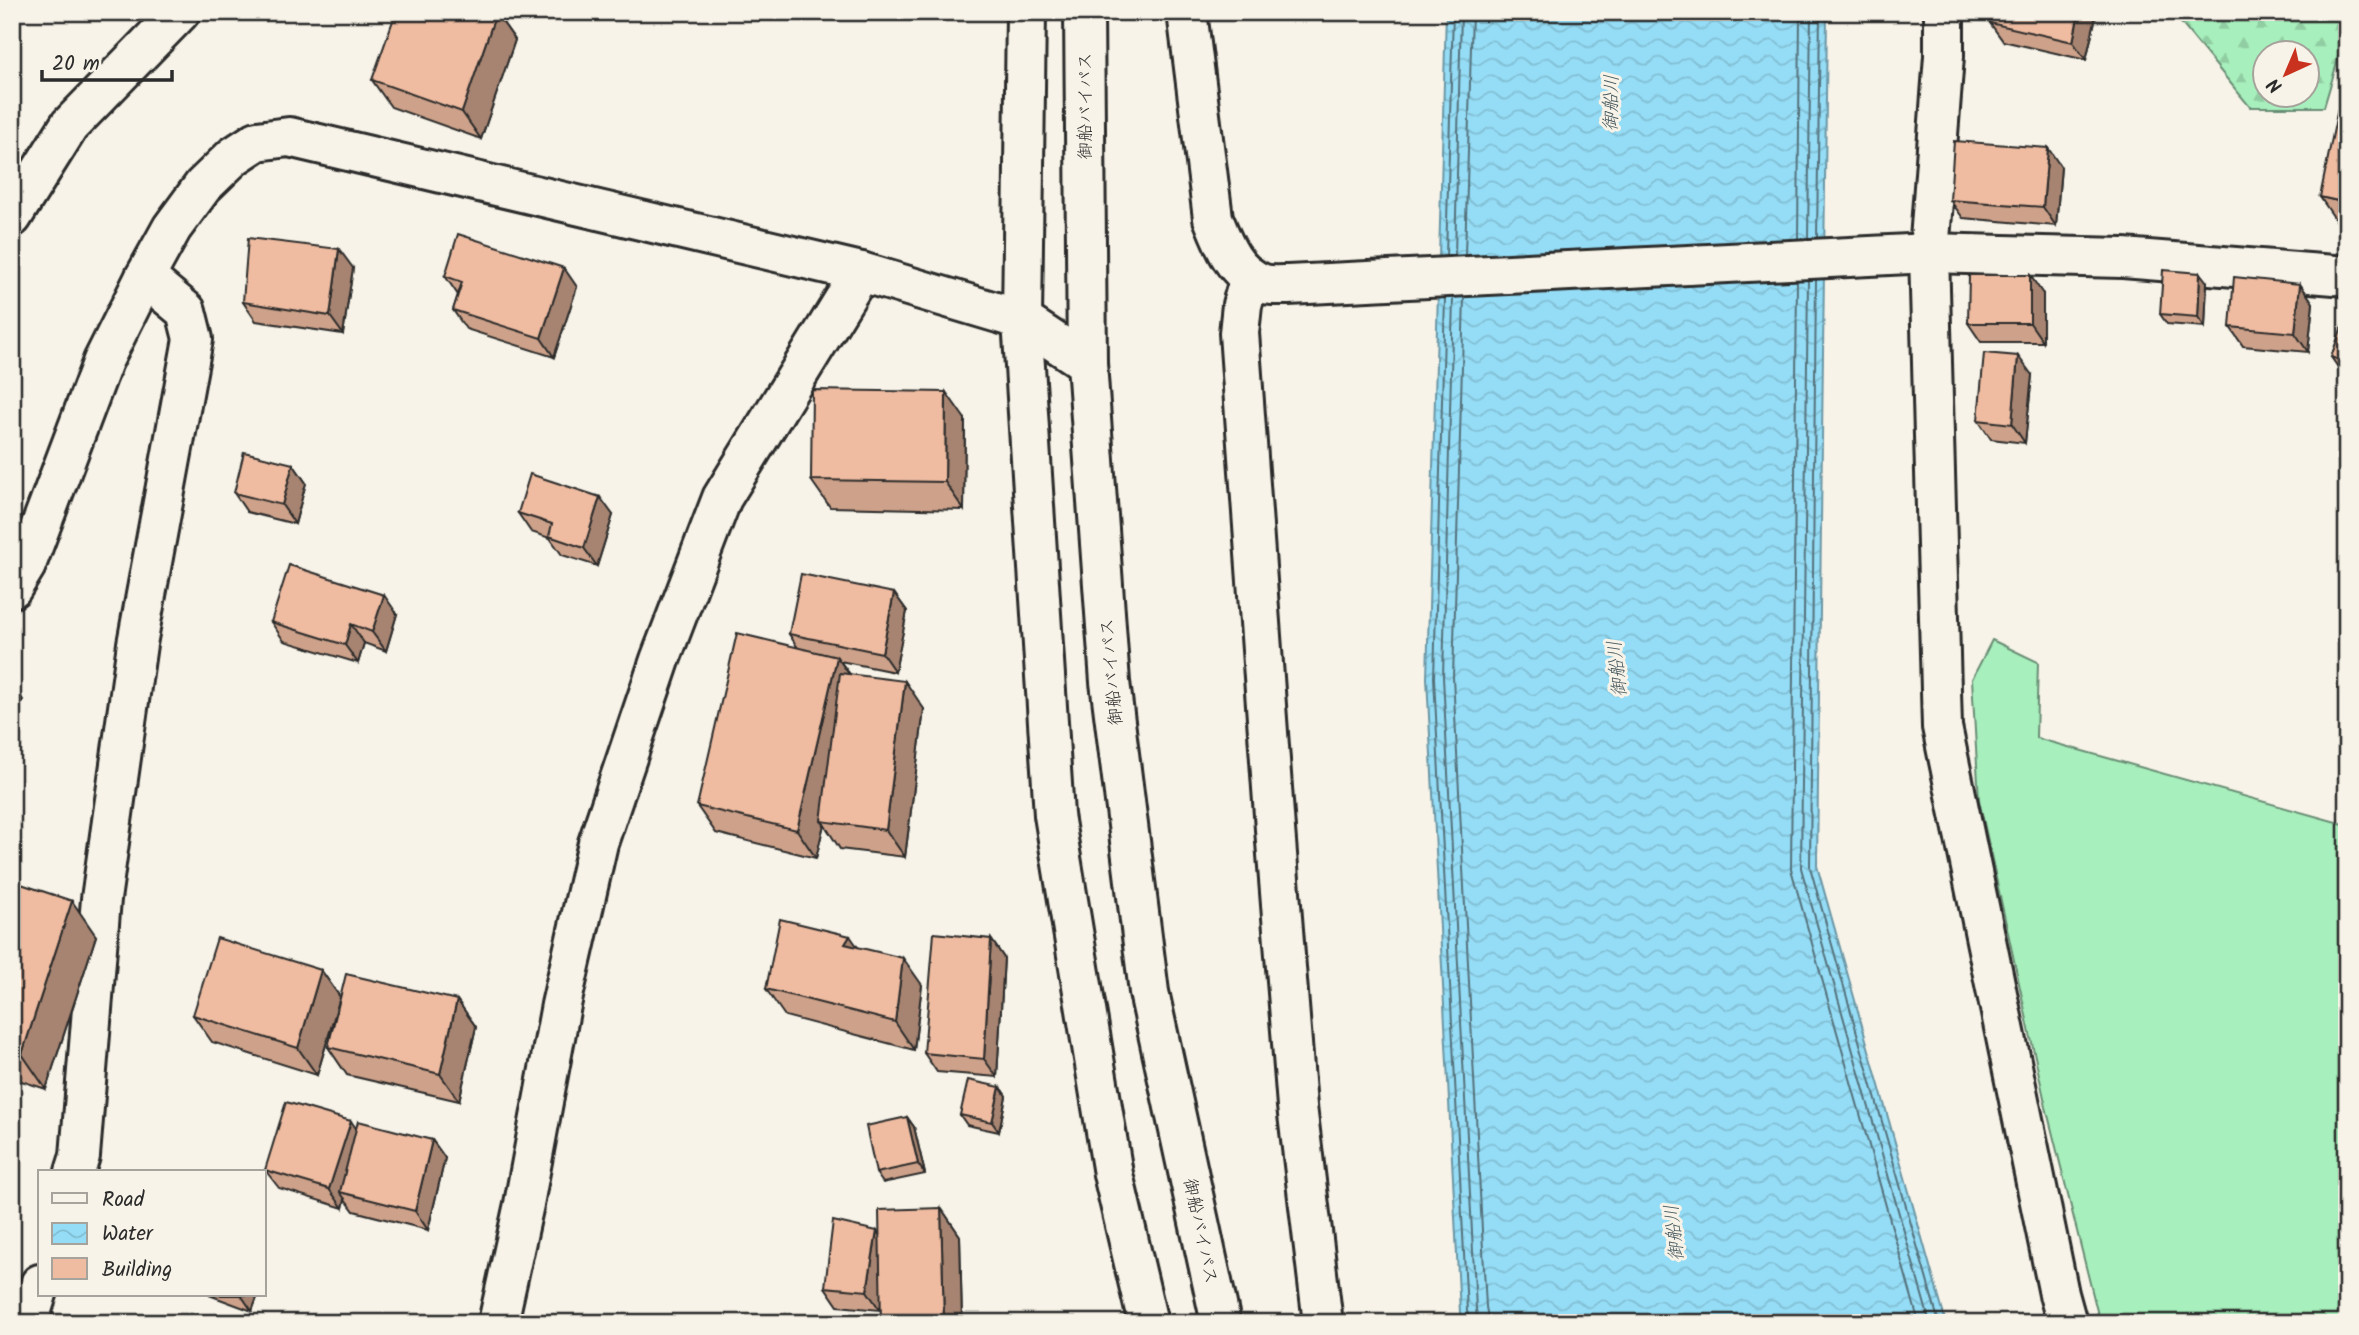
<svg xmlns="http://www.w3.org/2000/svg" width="2359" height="1335" viewBox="0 0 2359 1335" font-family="Kalam,'Klee One',sans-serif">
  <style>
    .grass { fill: #a7efbc; stroke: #698d74; stroke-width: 2 }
    .forest { fill: url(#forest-firs); stroke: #698d74; stroke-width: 2; fill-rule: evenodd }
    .water { fill: url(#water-waves); stroke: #6b96a5; stroke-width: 2 }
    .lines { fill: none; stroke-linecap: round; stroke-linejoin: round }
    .shore { stroke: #55727c; stroke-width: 2 }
    .minor-casing { stroke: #2b2b2b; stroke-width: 44 }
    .tertiary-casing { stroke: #2b2b2b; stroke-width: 44 }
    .trunk-casing { stroke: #2b2b2b; stroke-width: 44 }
    .motorway-casing { stroke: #2b2b2b; stroke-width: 44 }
    .minor { stroke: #f7f3e8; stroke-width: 38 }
    .tertiary { stroke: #f7f3e8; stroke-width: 38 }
    .trunk { stroke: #f7f3e8; stroke-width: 38 }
    .motorway { stroke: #f7f3e8; stroke-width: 38 }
    .wall { fill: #cea28a; stroke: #2b2b2b; stroke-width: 2 }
    .shaded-wall { fill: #a78471; stroke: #2b2b2b; stroke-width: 2 }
    .building { fill: #efbca1; stroke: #2b2b2b; stroke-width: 2 }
    .labels { text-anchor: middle; stroke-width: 6; stroke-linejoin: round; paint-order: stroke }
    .street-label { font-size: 18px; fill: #2b2b2b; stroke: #f7f3e8 }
    .water-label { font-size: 19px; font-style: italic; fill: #46585e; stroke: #f7f3e8 }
  </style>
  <defs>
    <pattern id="forest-firs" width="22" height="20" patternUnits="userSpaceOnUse" patternTransform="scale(1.75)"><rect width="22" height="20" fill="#a7efbc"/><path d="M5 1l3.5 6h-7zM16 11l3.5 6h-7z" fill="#90cda2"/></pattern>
    <pattern id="water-waves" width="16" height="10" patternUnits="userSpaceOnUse" patternTransform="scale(1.75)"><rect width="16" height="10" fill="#95ddf6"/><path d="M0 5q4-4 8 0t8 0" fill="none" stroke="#81bed3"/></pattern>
  </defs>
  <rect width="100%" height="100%" fill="#f7f3e8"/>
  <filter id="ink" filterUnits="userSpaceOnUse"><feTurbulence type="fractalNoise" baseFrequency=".0143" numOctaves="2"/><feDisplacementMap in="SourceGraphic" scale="14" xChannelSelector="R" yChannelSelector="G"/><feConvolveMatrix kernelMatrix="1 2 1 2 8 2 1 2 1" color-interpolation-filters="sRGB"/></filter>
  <g filter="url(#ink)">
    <!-- grass -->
    <path class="grass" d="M1992,640L2038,662L2036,738L2347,825V1323H2100L2046,1107L1979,800L1972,679Z"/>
    <!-- forest -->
    <path class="forest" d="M2172,12H2347V29L2324,107H2250ZM2264,52H2306V94H2264Z"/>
    <!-- water -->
    <path class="water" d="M1446,12H1827L1817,866L1946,1323H1463L1460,1313L1427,678Z"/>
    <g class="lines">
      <!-- shore -->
      <g class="shore">
        <path d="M1808,238L1811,12"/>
        <path d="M1817,238L1820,12"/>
        <path d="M1798,239L1800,12"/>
        <path d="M1465,255L1472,12"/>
        <path d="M1446,256L1453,12"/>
        <path d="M1455,256L1461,12"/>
        <path d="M1808,280L1801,868L1930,1323"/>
        <path d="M1816,280L1810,867L1939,1323"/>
        <path d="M1797,281L1791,869L1919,1323"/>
        <path d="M1464,297L1453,677L1486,1307L1489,1323"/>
        <path d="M1445,298L1434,678L1467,1311L1470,1323"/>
        <path d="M1453,298L1443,677L1476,1309L1478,1323"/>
      </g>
      <defs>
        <g id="minor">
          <path d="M1944,12V56L1929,253L1942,727L2059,1294L2067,1323"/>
          <path d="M1929,253L2123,258L2347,276"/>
          <path d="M12,588L26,565L103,361L145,277L172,228L203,186L234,156L257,141L289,137L861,272L1022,320L1087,363"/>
          <path d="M75,1172L80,1156L101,899L137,644L193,339L186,311L145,277"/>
          <path d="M28,1323L40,1284"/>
          <path d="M498,1323L524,1204L561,1005L598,843L660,660L722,498L861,272"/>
        </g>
        <g id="tertiary">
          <path d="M1187,12L1213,218C1223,243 1233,272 1261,283C1268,286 1280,285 1288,285L1929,253"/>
          <path d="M1250,277L1242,305L1239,333L1275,829L1297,1106L1323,1323"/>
        </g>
        <g id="trunk">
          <path d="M1026,12L1022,320L1054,815L1113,1174L1148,1323"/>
          <path d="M1084,12L1087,363L1110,682L1149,992L1221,1323"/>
        </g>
        <path id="motorway" d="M12,217L69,126L180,12"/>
      </defs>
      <!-- minor casing -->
      <use href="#minor" class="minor-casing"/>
      <!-- tertiary casing -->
      <use href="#tertiary" class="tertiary-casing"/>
      <!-- trunk casing -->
      <use href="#trunk" class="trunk-casing"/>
      <!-- motorway casing -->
      <use href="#motorway" class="motorway-casing"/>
      <!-- minor -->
      <use href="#minor" class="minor"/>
      <!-- tertiary -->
      <use href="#tertiary" class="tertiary"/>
      <!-- trunk -->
      <use href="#trunk" class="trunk"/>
      <!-- motorway -->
      <use href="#motorway" class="motorway"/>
    </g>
    <!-- wall -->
    <g class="wall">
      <path d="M2097,12L2086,60L2003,41L1990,23Z"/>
      <path d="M496,13L515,40L481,139L391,107L372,80Z"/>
      <path d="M2061,167L2056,226L1963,218L1950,200Z"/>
      <path d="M2320,197L2347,203V232H2344Z"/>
      <path d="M353,268L343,334L256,321L243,302Z"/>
      <path d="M445,276L577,287L554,357L466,329L453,310L458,295Z"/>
      <path d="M2207,282L2205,327L2167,324L2160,314Z"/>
      <path d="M2300,284L2313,303L2308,352L2243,346L2230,327Z"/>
      <path d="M2043,294V342H1981L1968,323Z"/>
      <path d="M2347,313V377L2344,376L2331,357Z"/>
      <path d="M2032,375L2025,443L1991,439L1978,420Z"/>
      <path d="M965,419L964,510L830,507L811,480Z"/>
      <path d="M293,464L306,483L295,524L247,512L234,493Z"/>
      <path d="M518,513L613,515L597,566L562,555L550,538L531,532Z"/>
      <path d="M894,593L907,611L895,672L840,661L850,674L924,709L905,857L840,849L824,824L816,858L716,833L697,806L798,648L789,634Z"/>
      <path d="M397,614L386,651L364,643L358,663L284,641L271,622Z"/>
      <path d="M12,881L96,936L46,1089L12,1078Z"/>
      <path d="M991,939L1004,958L997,1077L937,1072L924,1053Z"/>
      <path d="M857,947L922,985L914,1050L785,1016L766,989Z"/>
      <path d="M321,970L340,997L457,1000L476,1027L459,1101L347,1075L328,1047L339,1001L317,1075L212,1042L193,1015Z"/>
      <path d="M1000,1087L1006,1096L999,1132L967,1125L960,1115Z"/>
      <path d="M907,1117L914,1127L925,1174L883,1183L876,1173Z"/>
      <path d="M356,1129L432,1140L445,1158L428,1230L354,1211L345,1199L343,1208L279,1188L265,1170Z"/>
      <path d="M941,1208L960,1236L962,1323H881V1304L880,1310L838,1306L825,1287L877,1231L879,1234Z"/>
      <path d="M209,1295H258L252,1311Z"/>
    </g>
    <!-- shaded-wall -->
    <g class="shaded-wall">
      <path d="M2079,12H2097L2086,60L2073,42Z"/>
      <path d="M496,13L515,40L481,139L462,112Z"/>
      <path d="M2048,148L2061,167L2056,226L2043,207Z"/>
      <path d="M339,249L353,268L343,334L330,316Z"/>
      <path d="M564,268L577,287L554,357L541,338Z"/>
      <path d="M2200,273L2207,282L2205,327L2198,317Z"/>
      <path d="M2030,275L2043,294V342L2030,323Z"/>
      <path d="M2300,284L2313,303L2308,352L2295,333Z"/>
      <path d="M2018,356L2032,375L2025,443L2012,424Z"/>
      <path d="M946,392L965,419L964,510L945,482Z"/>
      <path d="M293,464L306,483L295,524L282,505Z"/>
      <path d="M600,497L613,515L597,566L584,548Z"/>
      <path d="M894,593L907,611L895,672L882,653Z"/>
      <path d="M384,595L397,614L386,651L372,632Z"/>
      <path d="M351,624L364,643L358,663L345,645Z"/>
      <path d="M837,657L856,684L821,821L824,824L816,858L797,830Z"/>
      <path d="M905,681L924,709L905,857L886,830Z"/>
      <path d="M12,684L23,700L12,717Z"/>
      <path d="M72,901L96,936L46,1089L22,1054Z"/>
      <path d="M850,936L869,963L845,944Z"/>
      <path d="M991,939L1004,958L997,1077L984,1059Z"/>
      <path d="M903,958L922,985L914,1050L895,1022Z"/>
      <path d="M321,970L340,997L317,1075L298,1048Z"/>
      <path d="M457,1000L476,1027L459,1101L440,1074Z"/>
      <path d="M1000,1087L1006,1096L999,1132L992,1122Z"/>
      <path d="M907,1117L914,1127L925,1174L918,1164Z"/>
      <path d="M351,1121L364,1140L340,1192L345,1199L343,1208L329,1189Z"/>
      <path d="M432,1140L445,1158L428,1230L415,1211Z"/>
      <path d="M941,1208L960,1236L962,1323H944Z"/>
      <path d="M877,1231L890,1249L880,1310L867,1291Z"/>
      <path d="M241,1295H258L252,1311Z"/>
    </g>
    <!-- building -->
    <g class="building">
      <path d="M396,12L496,13L462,112L372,80Z"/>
      <path d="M1992,12H2079L2073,42L1990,23Z"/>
      <path d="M2347,64V203L2320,197Z"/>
      <path d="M1954,141L2048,148L2043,207L1950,200Z"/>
      <path d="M458,234L564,268L541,338L453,310L462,282L445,276Z"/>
      <path d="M248,238L339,249L330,316L243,302Z"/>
      <path d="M2163,270L2200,273L2198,317L2160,314Z"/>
      <path d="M1969,275H2030V323H1968Z"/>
      <path d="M2234,277L2300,284L2295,333L2230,327Z"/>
      <path d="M2347,313V363L2331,357Z"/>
      <path d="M1984,353L2018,356L2012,424L1978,420Z"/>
      <path d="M812,390L946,392L945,482L811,480Z"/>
      <path d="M244,452L293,464L282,505L234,493Z"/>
      <path d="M530,474L600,497L584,548L549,536L552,524L518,513Z"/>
      <path d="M289,565L384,595L372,632L351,624L345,645L271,622Z"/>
      <path d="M801,574L894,593L882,653L789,634Z"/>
      <path d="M737,633L837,657L797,830L697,806Z"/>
      <path d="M840,673L905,681L886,830L821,821Z"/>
      <path d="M12,881L72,901L22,1054L12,1051Z"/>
      <path d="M780,919L850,936L845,944L903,958L895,1022L766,989Z"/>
      <path d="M934,933L991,939L984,1059L924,1053Z"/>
      <path d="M217,938L321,970L298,1048L193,1015Z"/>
      <path d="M346,974L457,1000L440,1074L328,1047Z"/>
      <path d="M968,1080L1000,1087L992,1122L960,1115Z"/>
      <path d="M286,1102L351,1121L329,1189L265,1170Z"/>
      <path d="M907,1117L918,1164L876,1173L866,1126Z"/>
      <path d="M358,1121L432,1140L415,1211L340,1192Z"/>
      <path d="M941,1208L944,1323H881L879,1210Z"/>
      <path d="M833,1221L877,1231L867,1291L825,1287Z"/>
    </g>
  </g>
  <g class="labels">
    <!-- street labels -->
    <g class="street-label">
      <text transform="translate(1085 106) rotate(-90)" y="6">御船バイパス</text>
      <text transform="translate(1111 672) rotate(-95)" y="6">御船バイパス</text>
      <text transform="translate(1201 1231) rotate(78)" y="6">御船バイパス</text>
    </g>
    <!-- water labels -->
    <g class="water-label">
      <text transform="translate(1610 103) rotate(-89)" y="7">御船川</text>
      <text transform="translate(1616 669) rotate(-96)" y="7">御船川</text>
      <text transform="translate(1673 1233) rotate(-96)" y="7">御船川</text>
    </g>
  </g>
  <!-- margin -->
  <rect width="2359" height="1335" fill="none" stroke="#f7f3e8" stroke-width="42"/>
  <rect x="21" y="21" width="2317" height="1293" fill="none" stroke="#2b2b2b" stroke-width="2.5" filter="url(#ink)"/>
  <!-- legend -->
  <rect x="38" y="1170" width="228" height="126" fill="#f7f3e8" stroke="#a5a39c" stroke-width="2"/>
  <rect x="52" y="1193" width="35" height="10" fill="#f7f3e8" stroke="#a5a39c" stroke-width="2"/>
  <text x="102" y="1206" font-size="21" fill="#2b2b2b">Road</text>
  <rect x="52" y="1223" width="35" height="21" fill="url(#water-waves)" stroke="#a5a39c" stroke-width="2"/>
  <text x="102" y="1240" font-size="21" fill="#2b2b2b">Water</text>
  <rect x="52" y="1258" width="35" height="21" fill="#efbca1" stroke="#a5a39c" stroke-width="2"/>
  <text x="102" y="1276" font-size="21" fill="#2b2b2b">Building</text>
  <!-- north arrow -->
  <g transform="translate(2286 74) rotate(224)"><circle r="33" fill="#f7f3e8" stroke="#a5a39c" stroke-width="2"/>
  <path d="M0-5L12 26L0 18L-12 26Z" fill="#c8321e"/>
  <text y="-10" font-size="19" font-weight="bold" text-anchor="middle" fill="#2b2b2b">N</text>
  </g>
  <!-- scale -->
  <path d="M42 70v10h130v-10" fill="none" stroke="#2b2b2b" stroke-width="3.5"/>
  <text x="52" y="70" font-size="21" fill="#2b2b2b" stroke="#f7f3e8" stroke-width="5" paint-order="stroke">20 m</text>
</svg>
